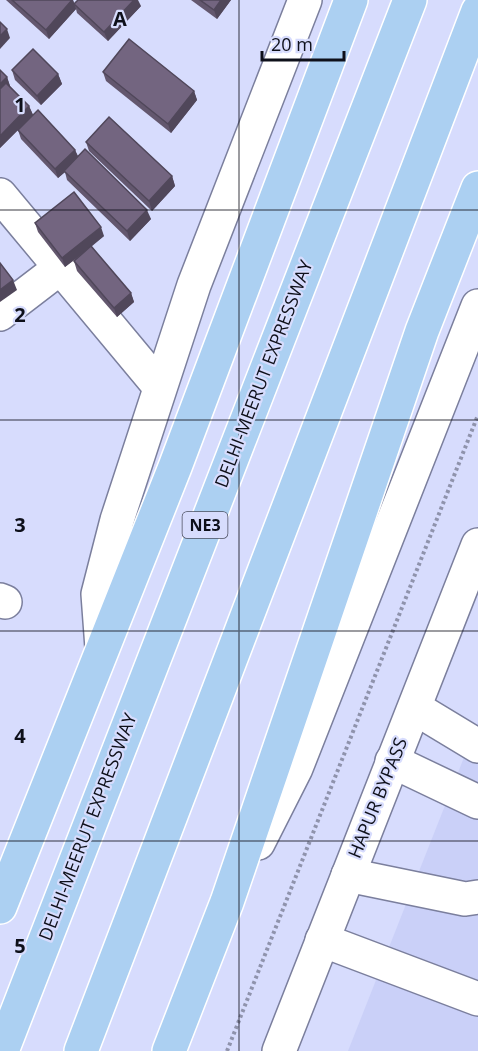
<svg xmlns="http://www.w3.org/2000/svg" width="478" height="1051" viewBox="0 0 478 1051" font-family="'Open Sans',sans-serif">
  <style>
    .built { fill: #cad0f8 }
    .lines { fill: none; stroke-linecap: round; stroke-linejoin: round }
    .minor-casing { stroke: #7b7f9d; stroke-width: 36 }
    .highway-casing { stroke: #fff; stroke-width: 36 }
    .path { stroke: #8f93ac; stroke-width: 4; stroke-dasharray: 3 3; stroke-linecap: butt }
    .minor { stroke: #fff; stroke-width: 33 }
    .highway { stroke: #acd0f2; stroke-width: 33 }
    .wall { fill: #63576e }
    .shaded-wall { fill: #50475a }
    .building { fill: #736580; stroke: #50475a; stroke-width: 1.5 }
    .grid { fill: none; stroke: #0e101a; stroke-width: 1.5; stroke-opacity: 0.55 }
    .labels { text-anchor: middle; stroke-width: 4.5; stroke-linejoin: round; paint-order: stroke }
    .shield { fill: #d7dcfd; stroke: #4a4d5e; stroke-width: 1.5 }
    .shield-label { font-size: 16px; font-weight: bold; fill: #0e101a }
    .street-label { font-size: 18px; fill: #0e101a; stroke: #d7dcfd }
    .grid-label { font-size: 20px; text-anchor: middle; font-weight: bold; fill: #0e101a; stroke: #d7dcfd; stroke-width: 4.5; stroke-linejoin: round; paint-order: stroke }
  </style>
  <rect width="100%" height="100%" fill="#d7dcfd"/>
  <!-- built -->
  <path class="built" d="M478,722V1051H348Z"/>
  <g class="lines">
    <defs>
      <g id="minor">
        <path d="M0,195L159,386"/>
        <path d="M0,314L60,268"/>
        <path d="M0,600L5,602"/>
        <path d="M102,648L98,594L117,520L194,285L305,0"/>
        <path d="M415,708L478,746"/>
        <path d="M392,761L478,802"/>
        <path d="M258,843L296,768L478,306"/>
        <path d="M348,875L465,899L478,897"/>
        <path d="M322,940L478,999"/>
        <path d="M279,1051L478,545"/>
      </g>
      <g id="highway">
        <path d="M0,907L175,467L351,0"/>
        <path d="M2,1051L410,0"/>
        <path d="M81,1051L478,11"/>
        <path d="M169,1051L227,902L422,331L478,188"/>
      </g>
    </defs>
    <!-- minor casing -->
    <use href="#minor" class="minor-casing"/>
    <!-- highway casing -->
    <use href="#highway" class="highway-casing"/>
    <!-- path -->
    <path class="path" d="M227,1051L478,415"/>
    <!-- minor -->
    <use href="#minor" class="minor"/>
    <!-- highway -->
    <use href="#highway" class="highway"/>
  </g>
  <!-- wall -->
  <g class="wall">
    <path d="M6,0H73L74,3L141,6L108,41L77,13L76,9L49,39Z"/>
    <path d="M191,0H231L217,19Z"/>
    <path d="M0,70L7,77L10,86L29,106L33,115L75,150L78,156L151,219L130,241L67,180L65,172L58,178L21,139L18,130L0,148Z"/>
    <path d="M12,70L58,74L62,84L41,105L15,80Z"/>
    <path d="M103,72L194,91L197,100L171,133L106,81Z"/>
    <path d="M86,142L172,176L175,186L152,211L89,151Z"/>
    <path d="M35,223L104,236L91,247L131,293L134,302L117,317L77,271L74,261L85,252L65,267L38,232Z"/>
  </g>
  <!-- shaded-wall -->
  <g class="shaded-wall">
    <path d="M72,0H73L76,9L49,39L46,30Z"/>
    <path d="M134,0H138L141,6L108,41L104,32Z"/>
    <path d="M221,0H231L217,19L214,10Z"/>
    <path d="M7,29L10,38L0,49V36Z"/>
    <path d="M58,74L62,84L41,105L37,96Z"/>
    <path d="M7,77L10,86L0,96V84Z"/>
    <path d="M194,91L197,100L171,133L168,124Z"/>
    <path d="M29,106L33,115L0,148V136Z"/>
    <path d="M75,150L79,159L64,171L65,172L58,178L55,169Z"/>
    <path d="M172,176L175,186L152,211L149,201Z"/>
    <path d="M147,210L151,219L130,241L127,231Z"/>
    <path d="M101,227L104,236L65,267L62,258Z"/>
    <path d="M13,280L17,290L0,302V290Z"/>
    <path d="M131,293L134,302L117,317L114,308Z"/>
  </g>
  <!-- building -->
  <g class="building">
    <path d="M12,0H72L46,30Z"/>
    <path d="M78,0H134L104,32L74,4Z"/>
    <path d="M200,0H221L214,10Z"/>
    <path d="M0,22L7,29L0,36Z"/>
    <path d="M129,39L194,91L168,124L103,72Z"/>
    <path d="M33,49L58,74L37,96L12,70Z"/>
    <path d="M0,70L7,77L0,84Z"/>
    <path d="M6,83L29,106L0,136V89Z"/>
    <path d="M38,110L75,150L55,169L18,130Z"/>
    <path d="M109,117L172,176L149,201L86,142Z"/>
    <path d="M85,149L147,210L127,231L64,171Z"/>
    <path d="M74,192L101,227L62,258L35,223Z"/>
    <path d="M91,246L131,293L114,308L74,261Z"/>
    <path d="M0,263L13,280L0,290Z"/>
  </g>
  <!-- grid -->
  <path class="grid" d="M239,0V1051M0,210H478M0,420H478M0,631H478M0,841H478"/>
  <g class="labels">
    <!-- shield labels -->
    <rect class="shield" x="182.5" y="512" width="45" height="26" rx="4.5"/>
    <g class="shield-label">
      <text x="205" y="531">NE3</text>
    </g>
    <!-- street labels -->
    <g class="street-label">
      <text transform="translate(264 374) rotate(-69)" y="6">DELHI-MEERUT EXPRESSWAY</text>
      <text transform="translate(378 798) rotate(-68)" y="6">HAPUR BYPASS</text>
      <text transform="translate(88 827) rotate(-69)" y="6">DELHI-MEERUT EXPRESSWAY</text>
    </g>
  </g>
  <g class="grid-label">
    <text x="120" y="26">A</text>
    <text x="20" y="112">1</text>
    <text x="20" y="322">2</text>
    <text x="20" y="532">3</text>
    <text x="20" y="743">4</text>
    <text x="20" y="953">5</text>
  </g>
  <!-- scale -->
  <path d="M262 51v9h82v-9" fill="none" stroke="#0e101a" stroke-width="3"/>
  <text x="271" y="51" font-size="18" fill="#0e101a" stroke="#d7dcfd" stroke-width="4.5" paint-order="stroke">20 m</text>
</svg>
